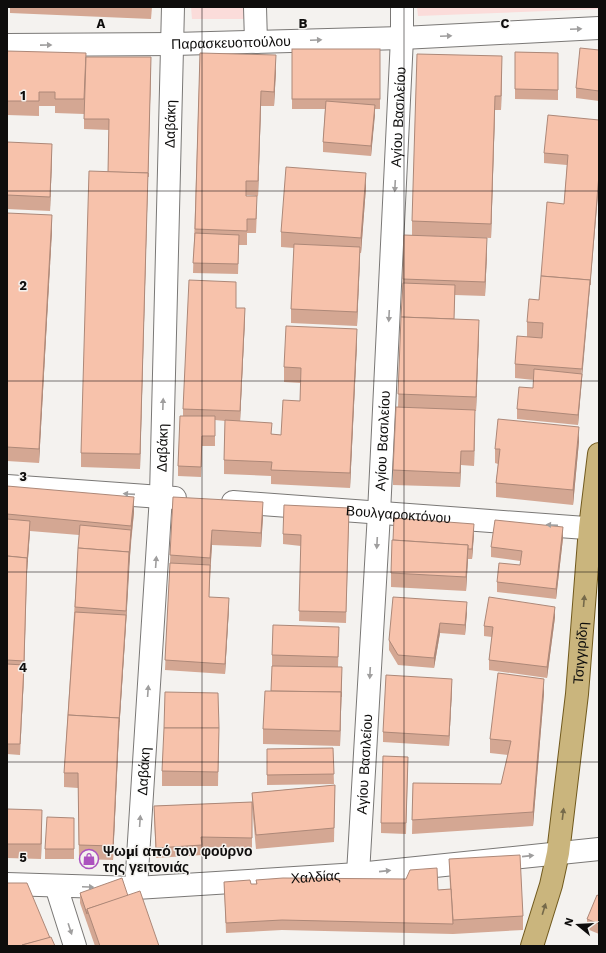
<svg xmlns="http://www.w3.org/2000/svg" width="606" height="953" viewBox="0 0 606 953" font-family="'Work Sans',sans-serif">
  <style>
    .park { fill: #fbdcda }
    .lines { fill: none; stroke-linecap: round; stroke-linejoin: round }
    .minor-casing { stroke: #7a7876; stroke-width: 24 }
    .major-casing { stroke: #715a1e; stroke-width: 24 }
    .minor { stroke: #fff; stroke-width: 22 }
    .major { stroke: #cab57d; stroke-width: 22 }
    .wall { fill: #d4a793 }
    .shaded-wall { fill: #ad8878 }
    .building { fill: #f7c2ab; stroke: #ad8878 }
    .oneway { fill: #9f9e9e }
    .oneway2 { fill: #75694a }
    .grid { fill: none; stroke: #0e0d0c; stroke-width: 1; stroke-opacity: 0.55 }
    .labels { text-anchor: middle; stroke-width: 3; stroke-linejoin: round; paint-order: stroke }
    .street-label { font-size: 14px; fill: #0e0d0c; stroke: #f4f2ef }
    .poi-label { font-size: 14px; font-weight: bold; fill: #0e0d0c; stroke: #f4f2ef; text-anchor: start }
    .grid-label { font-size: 13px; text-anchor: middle; font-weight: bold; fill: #0e0d0c; stroke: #f4f2ef; stroke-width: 3; stroke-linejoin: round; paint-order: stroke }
  </style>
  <rect width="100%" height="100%" fill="#f4f2ef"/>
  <!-- park -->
  <g class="park">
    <path d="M191,7H255L256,19H192Z"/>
    <path d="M417,7H599V9L418,16Z"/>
  </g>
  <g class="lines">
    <defs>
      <g id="minor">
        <path d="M255,7L256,42"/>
        <path id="s1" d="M7,45L174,44L402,38L599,28"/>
        <path d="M7,486L175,498"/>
        <path id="s2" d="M233,502L599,529"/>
        <path id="s3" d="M358,874L379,513L402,38V7"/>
        <path id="s4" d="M7,884L136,888L358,874L599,849"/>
        <path d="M56,886L75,946"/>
        <path id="s5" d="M136,888L161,496L173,7"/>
      </g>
      <g id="major">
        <path id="s6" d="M532,946L551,885L558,853L577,694L590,528L599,454"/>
      </g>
    </defs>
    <!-- minor casing -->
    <use href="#minor" class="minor-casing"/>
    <!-- major casing -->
    <use href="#major" class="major-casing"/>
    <!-- minor -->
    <use href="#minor" class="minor"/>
    <!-- major -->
    <use href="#major" class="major"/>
  </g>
  <!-- wall -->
  <g class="wall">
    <path d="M10,7H152L151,19L10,13Z"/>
    <path d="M292,49H380V109H375L371,156L323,152V142L325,109H292Z"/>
    <path d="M599,50V101L576,98V88Z"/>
    <path d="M7,51L86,57L151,68L140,469L81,467V453L108,172L109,130L84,129V114L55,113V106H39V116L7,115Z"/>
    <path d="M515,52L558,53V100L515,99Z"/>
    <path d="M200,53L276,70L274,106H261L258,196L246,195L257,210L256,233H247V245H239L238,274L193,273Z"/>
    <path d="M502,71L501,110H495L491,238L435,236L487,253L485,296L455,295L454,319L479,334L476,411H475L474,466L461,465L460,487L393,485V470L398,407L404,235H412V221Z"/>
    <path d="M599,120L578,425L517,419V409L533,388L534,380L515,378V364L527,336V322L539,300L564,204L567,165L544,163V153Z"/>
    <path d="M7,142L52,158L50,211L7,209Z"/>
    <path d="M366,187L361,253H360L357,326L291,323V309L294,248L281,247V232Z"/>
    <path d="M7,213L52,230L39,463L7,461Z"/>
    <path d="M236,308L245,318L240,421L272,434L281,435L300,401L301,383L284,382V367L357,343L350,488L271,484V476L224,474V460L225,421L215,420V446H202L201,477L178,476V466L183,416V409Z"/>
    <path d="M579,441L573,505L496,497V483L498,464L495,463V449Z"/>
    <path d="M7,486L134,512L129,566L126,625L119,732L113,860L79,859L78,788L64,787V773L79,535L30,531L27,572L24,675L20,755L7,754Z"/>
    <path d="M173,497L263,516L261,547L212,545L209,597L229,608L225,674L165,670Z"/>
    <path d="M349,518L346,623L299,621L301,546L283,544V534Z"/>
    <path d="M474,534L472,559H468L466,591L391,587V573Z"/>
    <path d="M563,538L556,599L497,592V582L520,565V561L491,557V547Z"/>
    <path d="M467,612L465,635L440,633L434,668L398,665L389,650V640Z"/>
    <path d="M555,617L547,678L489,670V660L492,637L484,636V626Z"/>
    <path d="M339,637L338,667L342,678L340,746L263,744V729L327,667L272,666V655Z"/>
    <path d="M452,689L449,746L383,742V732Z"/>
    <path d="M544,693L533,826L412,834L413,783L501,784L508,755L490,753V739Z"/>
    <path d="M219,733L218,786H162V771Z"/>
    <path d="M333,748L334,784L267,785V749Z"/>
    <path d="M408,767L406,834L381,833V823Z"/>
    <path d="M335,785L334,842L256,849L252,807V793Z"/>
    <path d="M252,802V848L202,847V855L156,858L154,816V806Z"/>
    <path d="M7,809L42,824L41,859L7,858Z"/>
    <path d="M74,818V859H45V849Z"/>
    <path d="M449,859L523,916V930L453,934L282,930L226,933L224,882L251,884H256V880L438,890L450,889Z"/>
    <path d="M80,893L128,896L159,946H95L80,903Z"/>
    <path d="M599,896V934L587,929V919Z"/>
  </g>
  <!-- shaded-wall -->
  <g class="shaded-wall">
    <path d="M276,55V70L274,106V92Z"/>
    <path d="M502,56V71L501,110V96Z"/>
    <path d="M151,57V68L140,469V454Z"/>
    <path d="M261,91V106L258,196V181Z"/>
    <path d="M495,96V110L491,238V224Z"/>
    <path d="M375,105V115L371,156V146Z"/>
    <path d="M52,144V158L50,211V197Z"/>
    <path d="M366,173V187L361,253V238Z"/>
    <path d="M599,174V184L578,425V415L582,369Z"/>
    <path d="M52,215V230L39,463V449Z"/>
    <path d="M487,238V253L485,296V282Z"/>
    <path d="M360,247V261L357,326V312Z"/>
    <path d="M245,308V318L240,422V411Z"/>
    <path d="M479,320V334L476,411V397Z"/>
    <path d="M357,329V343L350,488V473Z"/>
    <path d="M475,410V424L474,466V451Z"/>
    <path d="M579,427V441L573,505V490Z"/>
    <path d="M461,451V465L460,487V473Z"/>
    <path d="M134,497V512L131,540V526Z"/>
    <path d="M263,502V516L261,547V533Z"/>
    <path d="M30,521V531L27,572V562Z"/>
    <path d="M474,524V534L472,559V549Z"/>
    <path d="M563,527V538L556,599V589Z"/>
    <path d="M131,530V540L126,625L119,732V722L126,615L129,552Z"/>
    <path d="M212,530V545L210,572V558Z"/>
    <path d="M468,545V559L466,591V577Z"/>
    <path d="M27,558L24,675L20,755L24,665Z"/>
    <path d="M229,598V608L225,674V664Z"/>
    <path d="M467,602V612L465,635V625Z"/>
    <path d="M555,607V617L547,678V667Z"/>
    <path d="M440,623V633L434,668V658Z"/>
    <path d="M342,667V678L340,746V731Z"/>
    <path d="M452,679V689L449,746V736Z"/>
    <path d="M544,679V693L533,826V812Z"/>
    <path d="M119,718V732L113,860V846Z"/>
    <path d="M42,810V824L41,859V844Z"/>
  </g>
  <!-- building -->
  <g class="building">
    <path d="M580,48L599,50V91L576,88Z"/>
    <rect x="292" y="49" width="88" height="50"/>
    <path d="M7,51L86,53L84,99H55V92H39V101H7Z"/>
    <path d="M515,52L558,53V90L515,89Z"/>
    <path d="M200,53L276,55L274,92L261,91L258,181H246V196H257L256,219H247V231L195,229Z"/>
    <path d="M417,54L502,56L501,96H495L491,224L412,221Z"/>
    <path d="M86,57H151L148,177V173L108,172L109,119H84Z"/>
    <path d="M326,101L375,105L371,146L323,142Z"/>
    <path d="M548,115L599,120V174L590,285V280L541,276L547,202L564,204L568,155L544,153Z"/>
    <path d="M7,142L52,144L50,197L7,195Z"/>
    <path d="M286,167L366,173L361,238L281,232Z"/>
    <path d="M89,171L148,173L140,454L81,453Z"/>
    <path d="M7,213L52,215L39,449L7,447Z"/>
    <path d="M195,233L239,235L238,264L193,263Z"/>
    <path d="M404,235L487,238L485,282L403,279Z"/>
    <path d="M294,244L360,247L357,312L291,309Z"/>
    <path d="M541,276L590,280L582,369L515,364L517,336L542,338L543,323L527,322L529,299L539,300Z"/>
    <path d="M189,280L236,282V308H245L240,411L183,409Z"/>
    <path d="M403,283L455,285L454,319L401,317Z"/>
    <path d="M401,317L479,320L476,397L398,394Z"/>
    <path d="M286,326L357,329L350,473L271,470L272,462L224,460L225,420L272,423L271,434L281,435L283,400L300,401L301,368L284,367Z"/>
    <path d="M534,369L582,374L578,415L517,409L519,387L533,388Z"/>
    <path d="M396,407L475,410L474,451H461L460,473L393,470Z"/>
    <path d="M180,416H215V436H202L201,467L178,466Z"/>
    <path d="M498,419L579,427L573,490L496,483L500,449H495Z"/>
    <path d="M7,486L134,497L131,526L7,514Z"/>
    <path d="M173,497L263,502L261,533L212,530L210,558L170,555Z"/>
    <path d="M284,505L349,508L346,612L299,611L301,535L283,534Z"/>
    <path d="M394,518L474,524L472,549H468V545L393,540Z"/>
    <path d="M7,519L30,521L27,562V558L7,556Z"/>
    <path d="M495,520L563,527L556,589L497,582L499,563L520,565L522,551L491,547Z"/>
    <path d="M80,525L131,530L129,556V552L78,548Z"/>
    <path d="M392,540L468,545L466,577L391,573Z"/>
    <path d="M78,548L129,552L126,611L75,607Z"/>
    <path d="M7,556L27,558L24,661L7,660Z"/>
    <path d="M170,563L210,565L209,597L229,598L225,664L165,660Z"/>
    <path d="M393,597L467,602L465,625L440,623L434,658L398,655L389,640Z"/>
    <path d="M489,597L555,607L547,667L489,660L493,627L484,626Z"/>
    <path d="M75,612L126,615L119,722V718L68,715Z"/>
    <path d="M273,625L339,627L338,657L272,655Z"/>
    <path d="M7,664L24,665L20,744H7Z"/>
    <path d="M272,666L342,667L341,697V692L271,691Z"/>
    <path d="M498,673L544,679L533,812L412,820L413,783L501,784L511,741L490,739Z"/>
    <path d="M386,675L452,679L449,736L383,732Z"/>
    <path d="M265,691L341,692L340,731L263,729Z"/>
    <path d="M165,692L218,693L219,728H164Z"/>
    <path d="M68,715L119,718L113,846L79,845L78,773H64Z"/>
    <path d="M164,728H219L218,772L162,771Z"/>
    <path d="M333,748L334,774L267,775V749Z"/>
    <path d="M383,756L408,757L406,823H381Z"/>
    <path d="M335,785L334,828L256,835L252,793Z"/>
    <path d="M252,802V838L201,837L202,845L156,848L154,806Z"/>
    <path d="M7,809L42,810L41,844H7Z"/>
    <path d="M47,817L74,818V849H45Z"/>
    <path d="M520,855L523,916L453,920L449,859Z"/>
    <path d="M437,868L438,890L451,889L453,924L282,920L226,923L224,882L250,880L251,884H257L256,880L283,878L406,879L410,870Z"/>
    <path d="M122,878L128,896L87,909V914L80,893Z"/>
    <path d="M7,883H27L50,938L22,945V946H7Z"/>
    <path d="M140,891L159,946H100L87,909Z"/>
    <path d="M597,895L599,896V924L587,919Z"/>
    <path d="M51,937L55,946H22V945Z"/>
  </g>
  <!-- one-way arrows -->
  <defs><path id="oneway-solid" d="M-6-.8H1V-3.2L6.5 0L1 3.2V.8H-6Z"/></defs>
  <g class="oneway">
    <use href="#oneway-solid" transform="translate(576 29) rotate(-3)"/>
    <use href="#oneway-solid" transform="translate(446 36) rotate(-3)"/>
    <use href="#oneway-solid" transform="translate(316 40) rotate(-2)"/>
    <use href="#oneway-solid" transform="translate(46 45) rotate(-1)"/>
    <use href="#oneway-solid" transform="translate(395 186) rotate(93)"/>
    <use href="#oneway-solid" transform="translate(389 316) rotate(93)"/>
    <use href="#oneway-solid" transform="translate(163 404) rotate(-88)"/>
    <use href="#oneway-solid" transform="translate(129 494) rotate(-176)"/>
    <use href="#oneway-solid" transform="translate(552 525) rotate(-176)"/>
    <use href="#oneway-solid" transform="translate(377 543) rotate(93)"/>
    <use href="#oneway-solid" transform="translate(156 562) rotate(-86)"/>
    <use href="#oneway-solid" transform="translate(370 673) rotate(93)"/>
    <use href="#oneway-solid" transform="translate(148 691) rotate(-86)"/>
    <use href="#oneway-solid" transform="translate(140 821) rotate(-86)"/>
    <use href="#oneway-solid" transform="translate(528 856) rotate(-6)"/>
    <use href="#oneway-solid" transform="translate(385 871) rotate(-6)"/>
    <use href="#oneway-solid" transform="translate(88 887) rotate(2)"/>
    <use href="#oneway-solid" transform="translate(70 929) rotate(72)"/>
  </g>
  <g class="oneway2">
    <use href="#oneway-solid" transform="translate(584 601) rotate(-85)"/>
    <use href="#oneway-solid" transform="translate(563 814) rotate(-83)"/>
    <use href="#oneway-solid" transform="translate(544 909) rotate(-73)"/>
  </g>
  <!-- grid -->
  <path class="grid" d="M202,7V946M404,7V946M7,191H599M7,381H599M7,572H599M7,762H599"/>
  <!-- icons -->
  <defs>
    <symbol id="shop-ring" viewBox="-11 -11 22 22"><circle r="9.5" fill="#f4f2ef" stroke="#ac52bf" stroke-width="1.5"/><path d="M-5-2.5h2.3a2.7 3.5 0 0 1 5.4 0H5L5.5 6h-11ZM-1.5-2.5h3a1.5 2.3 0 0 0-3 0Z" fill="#ac52bf"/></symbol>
  </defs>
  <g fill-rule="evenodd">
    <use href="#shop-ring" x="78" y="848" width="22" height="22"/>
  </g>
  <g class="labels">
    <!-- street labels -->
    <g class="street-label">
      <text dy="5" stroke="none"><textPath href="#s1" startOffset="224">Παρασκευοπούλου</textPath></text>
      <text dy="5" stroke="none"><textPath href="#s3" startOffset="758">Αγίου Βασιλείου</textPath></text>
      <text dy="5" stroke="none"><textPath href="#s5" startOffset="765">Δαβάκη</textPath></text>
      <text dy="5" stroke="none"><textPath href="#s3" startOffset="434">Αγίου Βασιλείου</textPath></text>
      <text dy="5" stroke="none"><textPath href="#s5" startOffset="441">Δαβάκη</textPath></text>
      <text dy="5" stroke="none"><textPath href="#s2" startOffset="166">Βουλγαροκτόνου</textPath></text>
      <text dy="5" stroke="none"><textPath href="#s6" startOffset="298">Τσιγγιρίδη</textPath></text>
      <text dy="5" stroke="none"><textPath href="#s3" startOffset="110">Αγίου Βασιλείου</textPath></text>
      <text dy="5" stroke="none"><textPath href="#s5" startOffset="117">Δαβάκη</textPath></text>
      <text dy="5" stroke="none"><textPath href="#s4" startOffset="309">Χαλδίας</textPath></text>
    </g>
    <!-- poi labels -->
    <g class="poi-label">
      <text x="103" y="856">Ψωμί από τον φούρνο<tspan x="103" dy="16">της γειτονιάς</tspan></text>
    </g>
  </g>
  <g class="grid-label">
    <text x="101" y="28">A</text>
    <text x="303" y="28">B</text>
    <text x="505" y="28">C</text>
    <text x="23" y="100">1</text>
    <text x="23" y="290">2</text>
    <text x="23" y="481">3</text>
    <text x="23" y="672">4</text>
    <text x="23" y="862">5</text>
  </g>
  <!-- border -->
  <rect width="606" height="953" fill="none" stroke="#0e0d0c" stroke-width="16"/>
  <!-- north arrow -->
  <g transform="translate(578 925) rotate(288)" stroke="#f4f2ef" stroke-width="3" paint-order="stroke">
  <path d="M0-3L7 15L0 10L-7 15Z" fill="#0e0d0c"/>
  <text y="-6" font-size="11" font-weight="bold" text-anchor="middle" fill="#0e0d0c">N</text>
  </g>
</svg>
